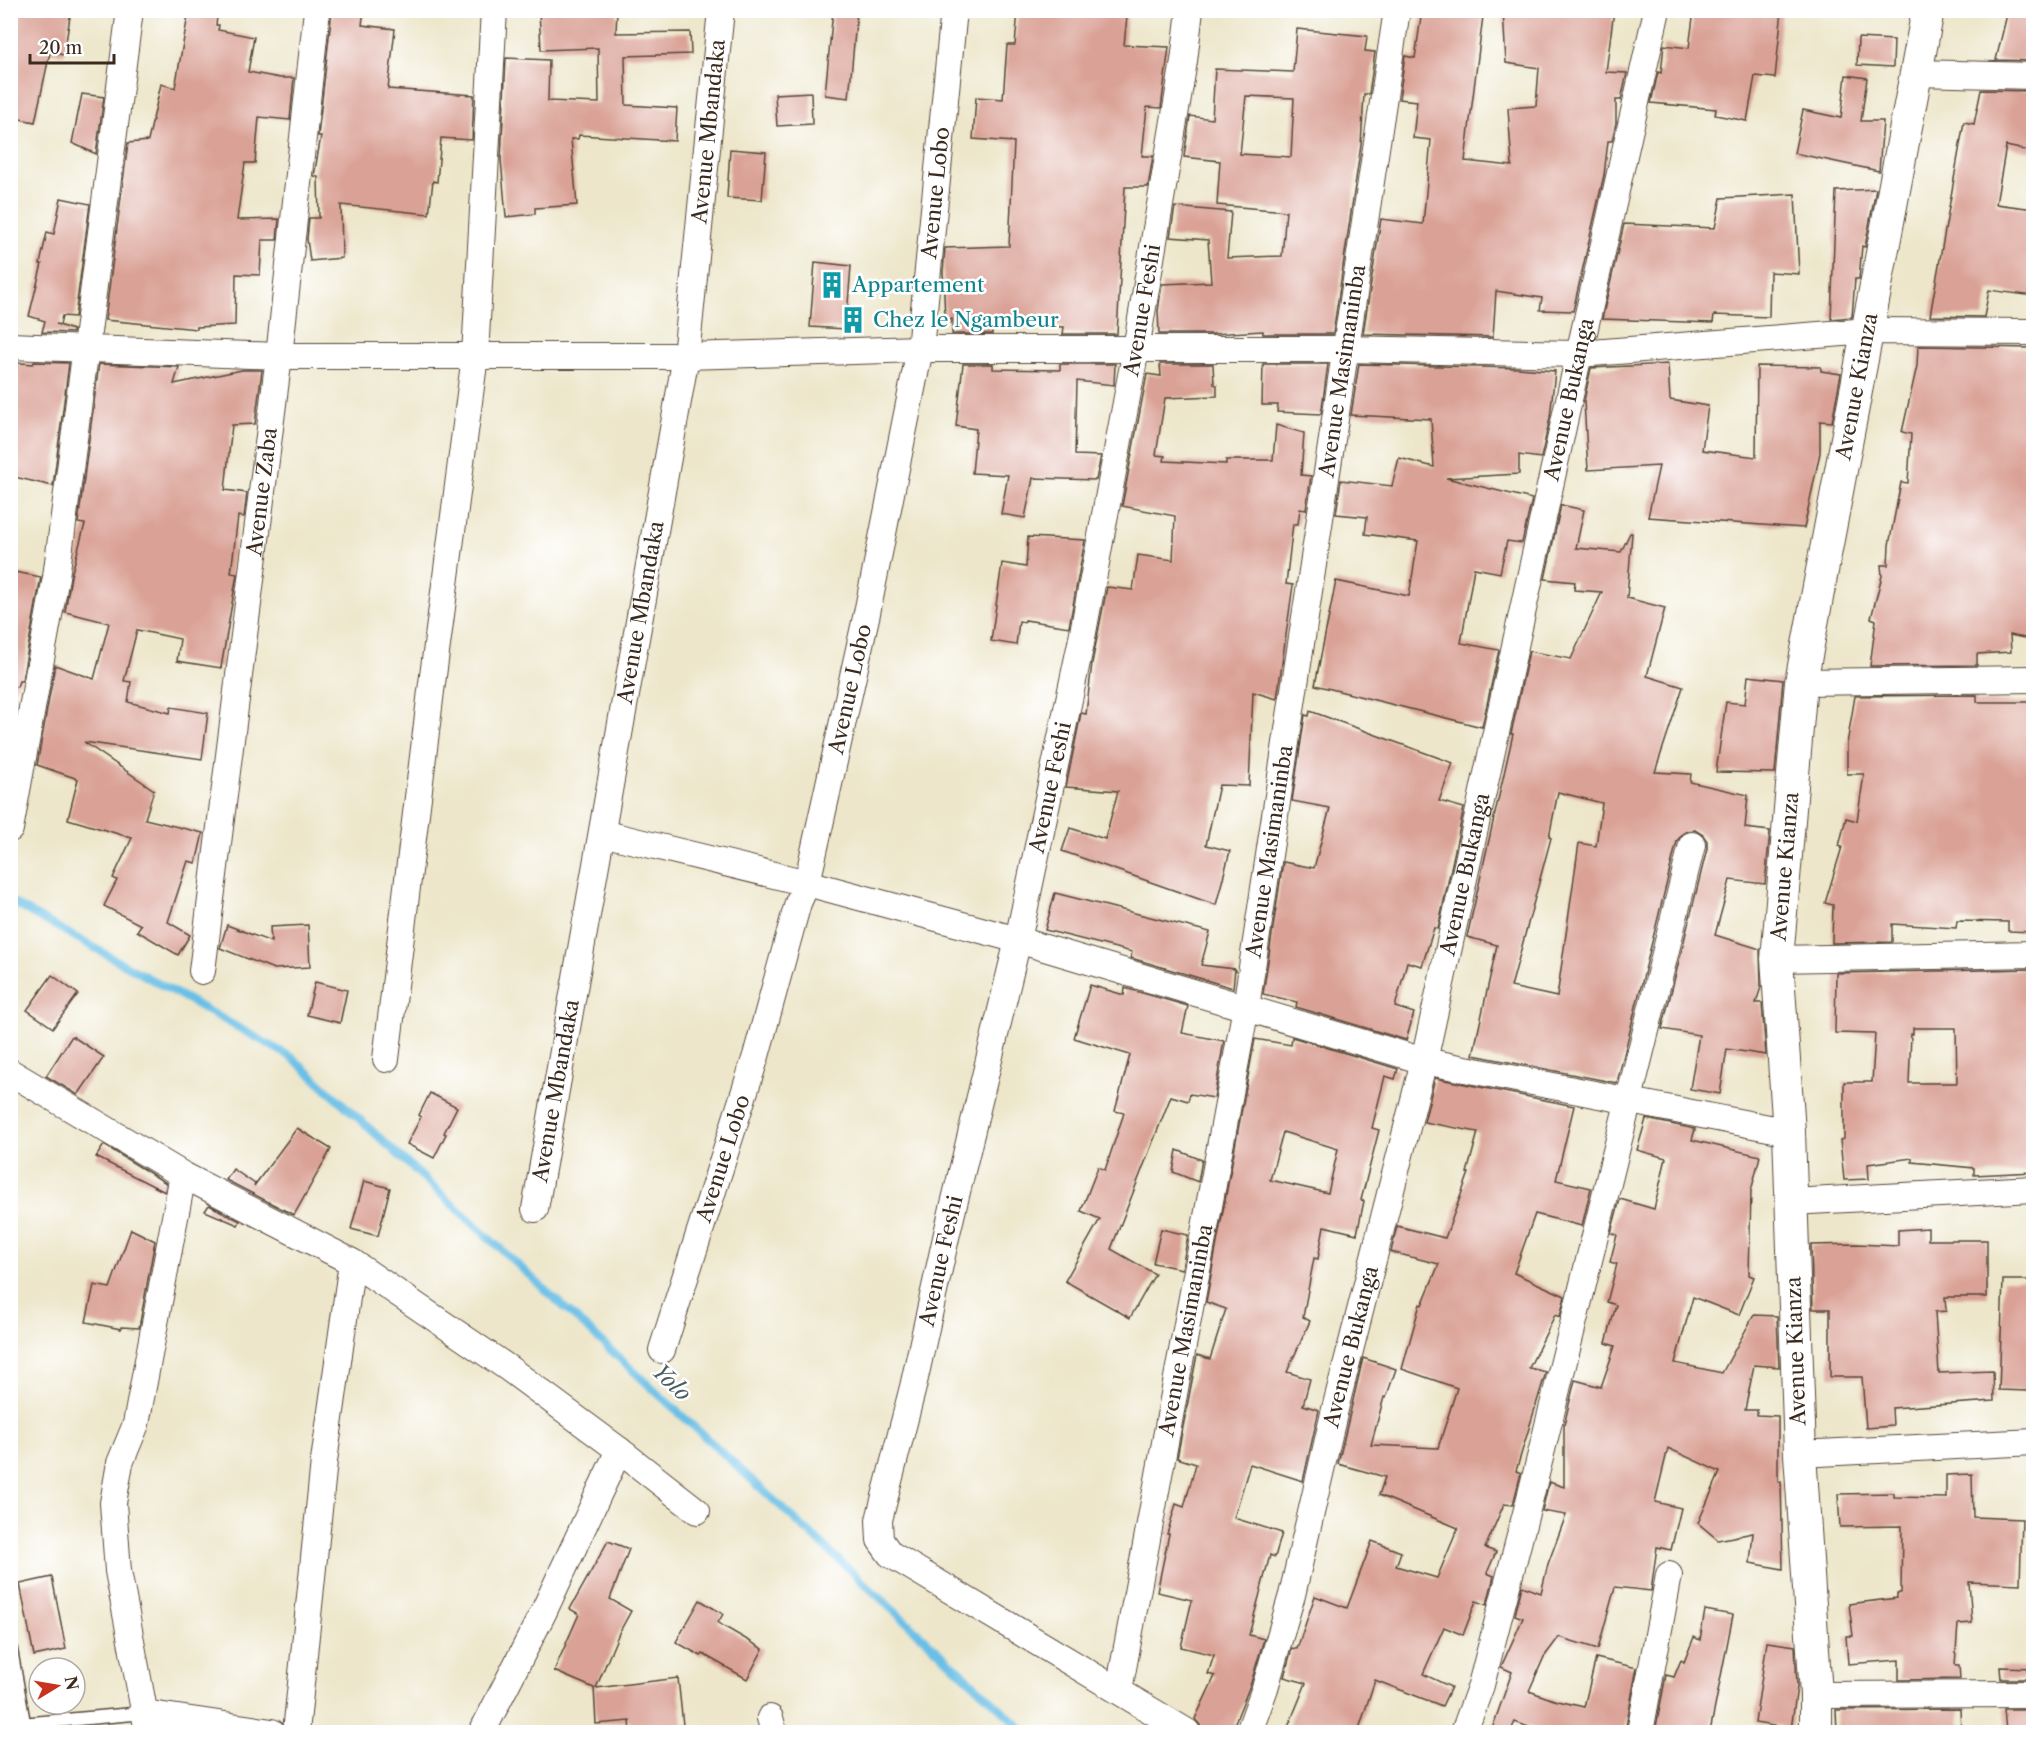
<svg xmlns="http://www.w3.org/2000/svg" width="2044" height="1743" viewBox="0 0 2044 1743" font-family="'Libre Caslon Text',serif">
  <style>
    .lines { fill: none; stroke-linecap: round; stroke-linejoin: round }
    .stream { stroke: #69bfe6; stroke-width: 8 }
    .building { fill: #daa296; fill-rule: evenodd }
    .service-casing { stroke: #564638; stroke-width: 15 }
    .minor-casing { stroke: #564638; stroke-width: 28 }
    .tertiary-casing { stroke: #564638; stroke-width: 34 }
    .service { stroke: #fff; stroke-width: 12 }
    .minor { stroke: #fff; stroke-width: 26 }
    .tertiary { stroke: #fff; stroke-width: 32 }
    .labels { text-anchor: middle; stroke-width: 5; stroke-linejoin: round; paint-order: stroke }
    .street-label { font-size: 21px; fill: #3b2a1e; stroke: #fff }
    .culture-label { font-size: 21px; fill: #0d838f; stroke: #fff; text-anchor: start }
    .water-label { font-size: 22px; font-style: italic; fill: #4b5e64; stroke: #fff }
  </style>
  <rect width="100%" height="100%" fill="#fff"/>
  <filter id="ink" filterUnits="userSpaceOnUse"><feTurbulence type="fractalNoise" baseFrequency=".0167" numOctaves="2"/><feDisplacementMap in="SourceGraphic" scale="12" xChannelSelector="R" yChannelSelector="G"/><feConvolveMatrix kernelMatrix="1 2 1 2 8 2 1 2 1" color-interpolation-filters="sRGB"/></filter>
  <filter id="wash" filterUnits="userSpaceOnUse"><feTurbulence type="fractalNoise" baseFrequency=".008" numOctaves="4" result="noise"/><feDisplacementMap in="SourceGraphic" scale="24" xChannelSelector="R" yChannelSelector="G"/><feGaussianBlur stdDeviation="1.35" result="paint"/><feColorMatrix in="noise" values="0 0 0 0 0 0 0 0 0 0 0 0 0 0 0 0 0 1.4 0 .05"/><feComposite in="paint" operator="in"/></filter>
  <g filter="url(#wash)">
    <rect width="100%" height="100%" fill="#ede6ca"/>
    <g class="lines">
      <!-- stream -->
      <path class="stream" d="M10,901L293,1058L1026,1732"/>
    </g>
    <g id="blocks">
      <!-- building -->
      <g class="building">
        <path d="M10,10H71L64,55L50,52L35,122L10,117Z"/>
        <path d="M189,10H218L216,25H219L218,30L254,37L248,72L280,78H294L290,120L259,117L255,163H245L237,220L279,219L277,240H262L260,275L236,274L235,325L197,327V329L105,320L128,143L148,141L161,84L175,88Z"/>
        <path d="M332,10H364L362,25L395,29L388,89L474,95L472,140L441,138L437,182L433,181L429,214L341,205L342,258L310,261L307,239L309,218H319L318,177L314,176L321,136H318Z"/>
        <path d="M539,10H617L616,33L690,32L691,54L625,56L626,105L677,108L675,141L579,135L578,139H571L577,205L535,208V214L506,217L501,159L506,58L549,60L548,101L599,103L598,48L541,50Z"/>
        <path d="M833,10H857L849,98L825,95Z"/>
        <path d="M1072,10L1127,16L1124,45L1169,47L1161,108L1147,107L1142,156H1153L1148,187H1125L1117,334H1063L1064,327L992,325V334H952V319H945L943,272L945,248L1009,246L1014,142L973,139L976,97L1003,99L1007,45H1015L1018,11L1072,15Z"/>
        <path d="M1422,10H1450L1483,16L1465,161L1512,166L1508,108L1536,106L1539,68L1506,63L1503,10H1614L1606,72L1627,73L1621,100H1616V123L1612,141H1608L1604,175L1573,311L1540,310L1542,298L1496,291L1493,337L1363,334L1381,219L1423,224L1431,140L1413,138L1417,101L1399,99L1405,56L1415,58Z"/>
        <path d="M1694,10H1782L1775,78L1755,76L1747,121L1715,115L1716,109L1651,103L1658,72L1661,73L1664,45L1689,48Z"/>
        <path d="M2008,10H2034V61L1996,60Z"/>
        <path d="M1297,29L1367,36L1365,51L1375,52L1369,94H1364L1361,145L1333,334H1263V331L1212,334H1159L1158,311L1162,284L1211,282L1208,240L1170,237L1175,207L1231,212L1227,258L1282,256L1286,211L1217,205L1220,161L1184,157L1190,116L1212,119L1215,69L1293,72ZM1246,96L1294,98L1291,157L1240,154Z"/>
        <path d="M1858,38L1894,40L1893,67L1857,65Z"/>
        <path d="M1846,75L1867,78L1861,121H1883L1879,171L1794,153L1803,110L1841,118Z"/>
        <path d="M1981,90L2034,91V152L2006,146L1996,204L2034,209V296L1989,290L1984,317L1930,316L1964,122L1974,124Z"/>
        <path d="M811,92L812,124L777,126L775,94Z"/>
        <path d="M82,94L104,97L96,154L72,143Z"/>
        <path d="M730,149L766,152L762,200L727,198Z"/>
        <path d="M1876,189L1865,247L1862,246L1859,279H1855L1852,317L1831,319L1836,191Z"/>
        <path d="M1795,194L1799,274L1770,272L1769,317L1714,315L1713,323L1602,319L1624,224L1715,228L1721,198Z"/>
        <path d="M61,198L90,204L75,317L62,316L60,325L56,324L73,330V333L42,332L45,321L29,316L42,264H40L47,232L54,234Z"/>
        <path d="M815,262L851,266L846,329L810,327Z"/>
        <path d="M1918,346L2034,348V640L2010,635L2011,652L1977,654V665L1870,666L1876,620L1871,618L1882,576L1881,565H1888L1889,545L1901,482L1908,483L1911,434L1902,432L1917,366Z"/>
        <path d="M10,362L33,364L34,362L69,363L53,486L10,476Z"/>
        <path d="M99,364L179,367L174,384L242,370H262L255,424L232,425L225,490L247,493L244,517L238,516L231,573L237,574L221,668L177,661L180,639L137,630L124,681L131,682L128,702L170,713L171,707L208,713L202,759L84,742L154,790L145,819L203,833L196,863L188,861L168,922L190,935L178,955L137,931L141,925L104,906L117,880L113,878L132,838L68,819L78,779L37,765L55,665L94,679L109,623L65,612L71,576L85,524L78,523Z"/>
        <path d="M963,364H993V369L1060,370V364H1115L1114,385L1077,381L1075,455L1101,456L1096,480L1033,478L1025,518L1001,514L1008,475L972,473L976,429L956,426Z"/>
        <path d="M1160,364H1213L1214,384L1217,385V396L1165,398L1156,455L1165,456L1164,461L1226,464V460H1273L1276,425L1304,433L1301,475L1311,476L1306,510L1300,509L1298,524H1293L1286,584L1293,585L1277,699L1253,692L1249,786L1219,785L1206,845L1230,851L1216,905L1062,851L1070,828L1105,839L1118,791L1066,787L1081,713L1086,714L1092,663L1107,587L1133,590L1138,555L1173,560L1175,516L1122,506L1147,374L1161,376Z"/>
        <path d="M1263,364H1328L1321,414L1277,412L1278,405H1262Z"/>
        <path d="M1359,364L1518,368L1555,371L1550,418L1541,458L1519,455V474L1446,478L1532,499L1522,543L1507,541L1500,573L1474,568L1461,643L1499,650L1482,727L1315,685L1336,581L1409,596L1418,541L1365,534L1367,517L1336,514L1341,480L1392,486L1399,458L1434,467L1431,419L1351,415Z"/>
        <path d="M1668,364L1670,400L1708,406L1702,450L1756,457L1757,366L1821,367V371L1841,374L1832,422L1820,421V453L1804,528L1648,517L1659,466L1588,470L1584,401L1591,368Z"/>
        <path d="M1561,505L1584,510L1576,548L1621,552L1630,533H1632L1627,598L1665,608L1647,676L1683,687L1655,772L1691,774L1690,782L1748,795L1745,828L1770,831L1765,884L1730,880L1715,935L1760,949L1761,987L1756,1003H1762L1766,1055L1727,1049L1720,1094L1690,1089L1699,1035L1662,1029L1707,849V841L1703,835L1695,830L1687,831L1682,834L1677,841L1617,1083L1473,1055L1497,945L1467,937L1513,734H1511L1529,651L1571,659L1602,592L1574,590L1575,582L1545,579ZM1558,792L1602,803L1596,846L1579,843L1557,997L1511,987L1551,838L1549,837Z"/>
        <path d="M1028,537L1085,540L1069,627L1025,620V622L1019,621L1016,645L991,641L1002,563L1026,567Z"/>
        <path d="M10,571L41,577L22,681H19L17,687L10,686Z"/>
        <path d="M1748,676L1783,680L1775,773L1716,772L1726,702L1745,704Z"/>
        <path d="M1977,695V702H2034V932L2008,931V922L1957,921L1956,928L1892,924V942L1832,943L1833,905L1825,903L1842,847L1839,846L1846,818L1857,821L1864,774H1847V744L1855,696Z"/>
        <path d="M1310,711L1453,763L1439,801L1464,808L1438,929L1434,928L1422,966L1407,962L1395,1007L1414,1013L1406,1040L1296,1007L1297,1002L1263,994L1283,862L1314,868L1330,808L1292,801L1305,715L1309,716Z"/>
        <path d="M1055,893L1210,932L1201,965L1235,969L1233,988L1131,958L1132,952L1045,930Z"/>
        <path d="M227,925L271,942L270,927L308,925L310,967L274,969L220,948Z"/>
        <path d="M2034,969V1172L1974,1175V1168L1912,1162V1158L1868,1164L1869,1179L1844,1180L1840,1140L1844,1139V1082H1872L1875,1034L1835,1033L1836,973ZM1913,1028H1956L1957,1083H1909L1911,1034H1913Z"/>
        <path d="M52,975L78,994L53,1028L27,1010Z"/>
        <path d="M315,982L347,990L340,1023L307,1015Z"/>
        <path d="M1090,985L1124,995L1125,988L1188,1006L1182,1033L1224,1041L1214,1098L1190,1094L1188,1101L1171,1096L1111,1249L1155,1274L1130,1318L1065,1281L1100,1219L1081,1211L1098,1167L1105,1170L1124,1113L1115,1111L1130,1055L1074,1038Z"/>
        <path d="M72,1036L104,1057L78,1095L46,1076Z"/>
        <path d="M1292,1037L1398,1069L1395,1079L1385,1076L1372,1128L1379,1130L1361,1200L1364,1201L1357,1234L1324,1226L1318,1259L1314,1258L1303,1317L1310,1321L1287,1372L1310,1379L1303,1405L1319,1410L1303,1481L1250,1464L1234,1518L1282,1533L1275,1557L1270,1555L1249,1635L1264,1639L1251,1683L1231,1732H1202L1200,1725L1195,1719L1215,1676L1208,1674L1214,1655L1181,1647L1192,1600L1157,1592L1169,1534H1167L1176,1504L1184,1507L1196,1464L1177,1458L1197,1355L1210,1359L1226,1309L1206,1302L1255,1039L1291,1045ZM1283,1132L1338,1149L1328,1193L1270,1180Z"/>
        <path d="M1435,1078L1574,1106L1556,1180L1591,1188L1582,1226L1535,1214L1514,1273L1565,1296L1560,1317L1555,1315L1529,1368L1546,1372L1516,1471L1521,1473L1513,1505L1504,1504L1485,1548L1496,1552L1487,1573L1494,1576L1487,1605L1476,1601L1463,1635L1444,1627L1423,1674L1451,1687L1442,1706L1375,1680L1358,1732H1286L1306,1683L1284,1677L1292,1648L1297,1649L1315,1596L1347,1608L1372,1541L1401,1552L1396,1566L1437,1578L1458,1528L1379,1495L1385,1477L1338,1464L1363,1358L1396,1369L1386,1398L1384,1397L1371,1445L1438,1448L1457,1388L1402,1369L1420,1304L1422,1305L1439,1264L1391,1252L1397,1226L1445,1238L1469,1173H1467L1478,1132L1424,1122Z"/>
        <path d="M430,1093L457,1107L444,1133L446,1134L434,1158L407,1144L421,1117L419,1115Z"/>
        <path d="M1646,1119L1695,1129L1692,1140L1760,1156L1751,1191L1749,1275L1754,1277L1739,1315L1693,1297L1675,1363L1722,1373L1754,1315L1777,1316L1779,1367L1754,1365L1745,1410H1757V1415L1778,1416V1482H1781L1783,1569L1750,1563L1753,1533L1718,1540L1698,1523L1720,1472L1668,1448L1655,1502L1681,1508L1671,1550L1657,1547L1651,1591L1615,1587L1598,1649L1559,1637L1544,1657L1529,1691L1554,1700L1584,1707L1596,1658L1637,1668L1625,1732H1543L1515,1722L1510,1732H1491L1512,1672L1501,1667L1523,1618L1515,1615L1522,1586L1541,1593L1548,1564L1566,1515L1542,1511L1549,1482L1564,1487V1425L1575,1380L1601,1387L1615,1346L1606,1343L1616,1305L1607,1302L1617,1264L1610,1262L1617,1235L1611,1233L1620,1199L1654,1209L1666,1158L1637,1150Z"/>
        <path d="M297,1128L331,1149L294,1215L226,1180L233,1169L255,1184L254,1186Z"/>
        <path d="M104,1145L166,1183L165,1192L96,1157Z"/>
        <path d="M1177,1150L1202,1160L1198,1182L1173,1172Z"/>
        <path d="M364,1181L390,1188L378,1236L351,1229Z"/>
        <path d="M209,1205L240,1221L238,1225L205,1211Z"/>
        <path d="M1928,1228V1240H1987V1297H1945L1946,1311L1935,1312L1939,1373L1993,1371L1994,1401L1892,1408L1893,1426L1866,1428L1862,1377H1830V1309H1813L1811,1245L1857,1244L1898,1246V1230Z"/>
        <path d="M131,1229L155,1241L139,1328L121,1327V1329L86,1322L94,1285L110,1288Z"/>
        <path d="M1161,1229L1188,1235L1182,1269L1153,1263Z"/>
        <path d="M2003,1280H2030L2028,1391L1999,1390Z"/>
        <path d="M1972,1474L1973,1517L2022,1519L2020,1584L1969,1582L1972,1623L1958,1624L1955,1665H1959L1960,1679L1899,1680V1660L1848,1664L1846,1636H1853L1849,1604L1897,1598V1593H1901L1902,1526L1840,1527L1838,1494L1894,1493V1497L1946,1498V1475Z"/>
        <path d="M608,1541L629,1549L610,1599L631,1611L619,1633L596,1688L678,1678L683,1725L631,1732L630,1721L596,1724L594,1688L554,1671L579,1614L570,1609Z"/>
        <path d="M52,1577L66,1649L34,1656L20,1584Z"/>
        <path d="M700,1600L723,1614L718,1623L763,1649L747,1679L703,1654L701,1656L676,1642Z"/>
        <path d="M1705,1610L1733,1615L1710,1732H1655L1666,1675L1674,1677L1681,1660L1684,1662L1694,1637L1700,1640Z"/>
        <path d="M1767,1642L1795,1646L1797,1687L1791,1729L1755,1723Z"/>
        <path d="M2000,1667L2034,1668V1679H2001Z"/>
        <path d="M1960,1709L1961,1732H1837L1836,1710Z"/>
        <path d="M2004,1709H2034V1732H2006Z"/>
      </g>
    </g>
  </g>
  <g filter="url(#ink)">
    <use href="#blocks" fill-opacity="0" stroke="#564638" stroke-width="1.5"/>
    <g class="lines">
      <defs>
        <g id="service">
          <path d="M10,1644L24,1722"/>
          <path d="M10,1725L144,1713"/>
        </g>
        <g id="minor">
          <path d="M1916,73L2034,76"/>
          <path d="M10,346L279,356H686L920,349H1345L1579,354L1868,331L2034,332"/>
          <path d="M1801,682L2034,679"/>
          <path d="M10,829L56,577L130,10"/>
          <path d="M602,833L807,883L1018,940L1424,1061L1789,1132"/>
          <path d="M1777,959L2034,954"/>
          <path id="s1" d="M202,971L279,356L317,10"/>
          <path d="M386,1059L431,691L475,356L494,10"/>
          <path d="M10,1072L183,1175L352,1262L508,1368L619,1450L697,1511"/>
          <path d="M1791,1202L2034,1189"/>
          <path id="s2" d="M535,1209L686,356L721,10"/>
          <path id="s3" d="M662,1350L756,1056L798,903L807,883L867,613L920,349L954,10"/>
          <path d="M1800,1454L2034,1442"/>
          <path id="s4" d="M1119,1690L1246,1007L1397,10"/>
          <path d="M1816,1695L2034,1694"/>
          <path d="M144,1713L272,1732"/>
          <path d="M770,1718L774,1732"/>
          <path d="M148,1732L118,1571L113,1503L120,1463L136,1424L183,1175"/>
          <path d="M296,1732L324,1461L352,1262"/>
          <path d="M482,1732L543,1613L619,1450"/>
          <path id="s5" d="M1187,1732L890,1554L880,1540L879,1520L913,1387L947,1233L1018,940L1081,643L1136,349L1184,61L1190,10"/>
          <path id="s6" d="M1249,1732L1265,1688L1292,1595L1336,1405L1424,1061L1579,354L1657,10"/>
          <path d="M1464,1732L1481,1685L1531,1494L1692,845"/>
          <path d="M1640,1732L1669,1575"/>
        </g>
        <g id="tertiary">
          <path id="s7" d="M1816,1732V1695L1800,1454L1789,1132L1777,959L1801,682L1928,10"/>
        </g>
      </defs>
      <!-- service casing -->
      <use href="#service" class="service-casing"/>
      <!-- minor casing -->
      <use href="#minor" class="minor-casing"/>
      <!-- tertiary casing -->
      <use href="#tertiary" class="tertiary-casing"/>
      <!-- service -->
      <use href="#service" class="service"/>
      <!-- minor -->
      <use href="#minor" class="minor"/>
      <!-- tertiary -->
      <use href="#tertiary" class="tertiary"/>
    </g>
  </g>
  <!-- icons -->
  <defs>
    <symbol id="building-bare" viewBox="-9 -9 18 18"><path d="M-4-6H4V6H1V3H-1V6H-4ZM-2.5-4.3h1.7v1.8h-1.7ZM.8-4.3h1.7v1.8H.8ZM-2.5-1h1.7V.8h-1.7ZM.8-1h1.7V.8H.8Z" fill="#0f9aa8" stroke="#fff" stroke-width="2.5" paint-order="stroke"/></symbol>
  </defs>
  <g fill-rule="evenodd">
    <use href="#building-bare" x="813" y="266" width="38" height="38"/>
    <use href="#building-bare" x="834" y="301" width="38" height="38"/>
  </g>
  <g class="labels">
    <!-- street labels -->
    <g class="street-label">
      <text dy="7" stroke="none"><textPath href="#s2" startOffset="1092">Avenue Mbandaka</textPath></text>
      <text dy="7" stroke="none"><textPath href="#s3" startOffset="1192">Avenue Lobo</textPath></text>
      <text dy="7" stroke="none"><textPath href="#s5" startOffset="1622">Avenue Feshi</textPath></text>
      <text dy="7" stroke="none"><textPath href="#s4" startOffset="1338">Avenue Masimaninba</textPath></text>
      <text dy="7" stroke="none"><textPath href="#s7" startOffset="1353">Avenue Kianza</textPath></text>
      <text dy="7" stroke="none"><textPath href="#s6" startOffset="1371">Avenue Bukanga</textPath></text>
      <text dy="7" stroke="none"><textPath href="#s1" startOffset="483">Avenue Zaba</textPath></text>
      <text dy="7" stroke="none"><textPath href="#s2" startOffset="606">Avenue Mbandaka</textPath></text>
      <text dy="7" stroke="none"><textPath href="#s3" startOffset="688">Avenue Lobo</textPath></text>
      <text dy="7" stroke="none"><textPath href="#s5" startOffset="1136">Avenue Feshi</textPath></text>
      <text dy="7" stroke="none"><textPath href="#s4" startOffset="852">Avenue Masimaninba</textPath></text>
      <text dy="7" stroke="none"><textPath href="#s7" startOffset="867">Avenue Kianza</textPath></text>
      <text dy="7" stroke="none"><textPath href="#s6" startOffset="885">Avenue Bukanga</textPath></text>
      <text dy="7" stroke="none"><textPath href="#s2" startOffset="120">Avenue Mbandaka</textPath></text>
      <text dy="7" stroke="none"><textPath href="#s3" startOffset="201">Avenue Lobo</textPath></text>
      <text dy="7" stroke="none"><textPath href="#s5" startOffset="650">Avenue Feshi</textPath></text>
      <text dy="7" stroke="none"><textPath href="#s4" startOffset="366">Avenue Masimaninba</textPath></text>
      <text dy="7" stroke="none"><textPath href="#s6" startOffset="399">Avenue Bukanga</textPath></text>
      <text transform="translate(1796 1351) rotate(-92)" y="7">Avenue Kianza</text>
    </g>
    <!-- culture labels -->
    <g class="culture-label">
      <text x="852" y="292">Appartement</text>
      <text x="873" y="327">Chez le Ngambeur</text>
    </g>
    <!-- water labels -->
    <g class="water-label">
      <text transform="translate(672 1382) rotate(43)" y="8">Yolo</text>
    </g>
  </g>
  <!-- margin -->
  <rect width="2044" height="1743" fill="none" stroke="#fff" stroke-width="36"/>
  <!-- north arrow -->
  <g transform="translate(57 1686) rotate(79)"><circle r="28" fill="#ffffff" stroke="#b1aaa5" stroke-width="1.5"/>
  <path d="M0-4.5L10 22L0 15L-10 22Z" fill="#c8321e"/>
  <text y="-9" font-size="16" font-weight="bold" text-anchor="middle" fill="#3b2a1e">N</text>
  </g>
  <!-- scale -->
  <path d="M30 54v9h84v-9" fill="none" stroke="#3b2a1e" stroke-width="3"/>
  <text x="39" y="54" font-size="18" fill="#3b2a1e" stroke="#ffffff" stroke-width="4.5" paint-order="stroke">20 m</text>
</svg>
